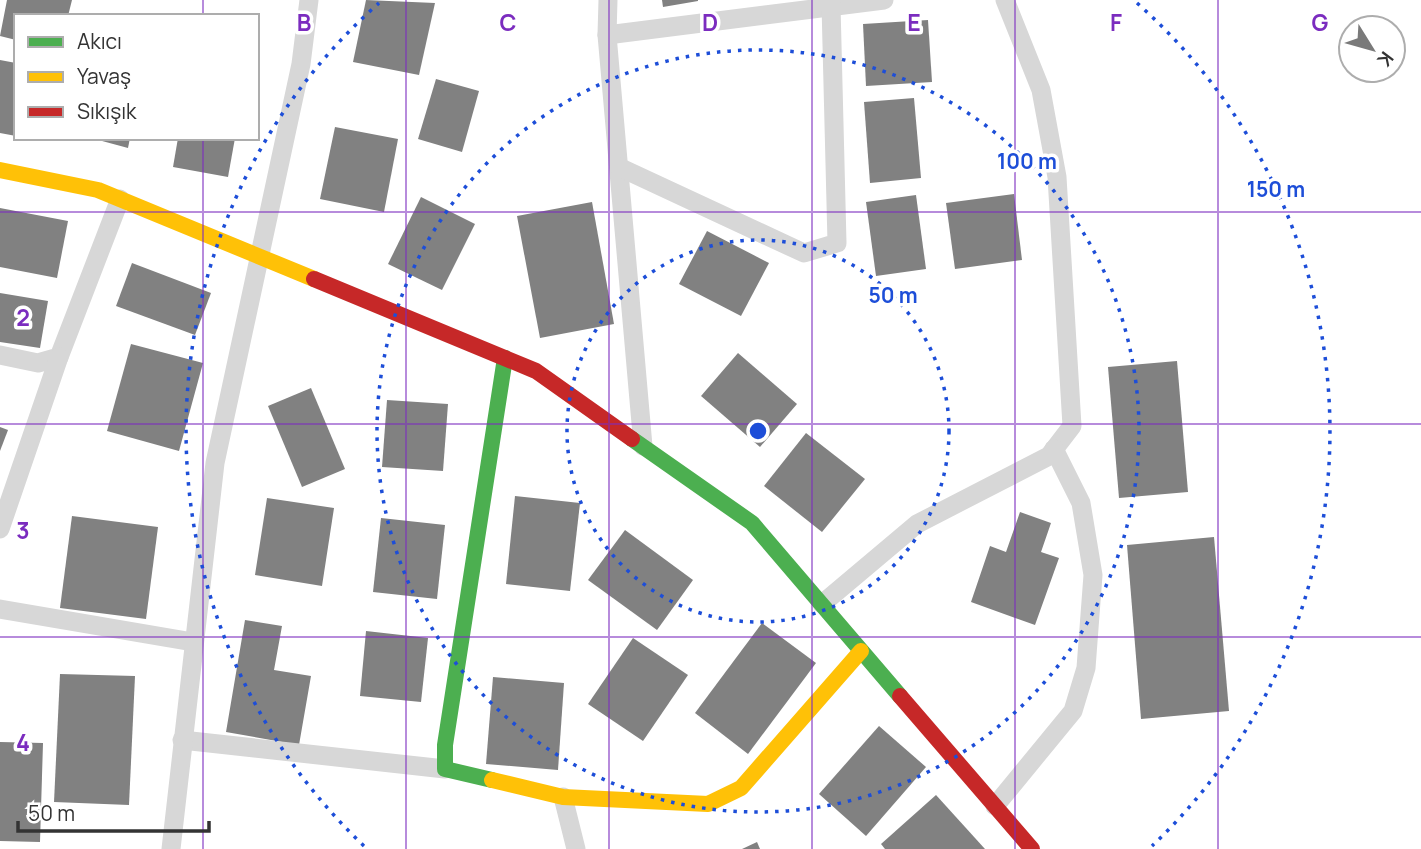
<svg xmlns="http://www.w3.org/2000/svg" width="1421" height="849" viewBox="0 0 1421 849" font-family="Manrope,sans-serif">
  <style>
    .building { fill: #818181 }
    .lines { fill: none; stroke-linecap: round; stroke-linejoin: round }
    .street { stroke: #d7d7d7; stroke-width: 19 }
    .fast { stroke: #4caf50; stroke-width: 16 }
    .slow { stroke: #ffc107; stroke-width: 16 }
    .jam { stroke: #c62828; stroke-width: 16 }
    .grid { fill: none; stroke: #7b2cbf; stroke-width: 2; stroke-opacity: 0.55 }
    .ring { fill: none; stroke: #1d4ed8; stroke-width: 3.5; stroke-dasharray: 3.5 7 }
    .grid-label { font-size: 23px; text-anchor: middle; font-weight: bold; fill: #7b2cbf; stroke: #fff; stroke-width: 7; stroke-linejoin: round; paint-order: stroke }
    .centre { fill: #1d4ed8; stroke: #fff; stroke-width: 3.5 }
    .ring-label { font-size: 21px; text-anchor: middle; font-weight: bold; fill: #1d4ed8; stroke: #fff; stroke-width: 7; stroke-linejoin: round; paint-order: stroke }
  </style>
  <rect width="100%" height="100%" fill="#fff"/>
  <!-- building -->
  <g class="building">
    <path d="M7,0H72L68,16H16V40L0,36Z"/>
    <path d="M366,0L435,3L419,75L353,62Z"/>
    <path d="M662,0H698V1L663,7Z"/>
    <path d="M928,20L932,82L866,86L863,24Z"/>
    <path d="M0,60L16,63V136L0,133Z"/>
    <path d="M436,79L479,91L462,152L418,139Z"/>
    <path d="M914,98L921,178L870,183L864,102Z"/>
    <path d="M335,127L398,139L384,212L320,199Z"/>
    <path d="M91,138H130L128,148Z"/>
    <path d="M178,138H235L228,177L173,167Z"/>
    <path d="M1014,194L1022,260L955,269L946,203Z"/>
    <path d="M916,195L926,269L876,276L866,202Z"/>
    <path d="M421,197L475,224L442,290L388,264Z"/>
    <path d="M592,202L614,324L540,338L517,216Z"/>
    <path d="M0,208L68,221L57,278L0,267Z"/>
    <path d="M707,231L769,263L741,316L679,284Z"/>
    <path d="M132,263L211,293L195,335L116,306Z"/>
    <path d="M0,293L48,301L40,348L0,342Z"/>
    <path d="M131,344L203,363L179,451L107,431Z"/>
    <path d="M738,353L797,404L760,447L701,396Z"/>
    <path d="M1177,361L1188,492L1119,498L1108,367Z"/>
    <path d="M311,388L345,469L302,487L268,406Z"/>
    <path d="M387,400L448,404L443,471L382,467Z"/>
    <path d="M0,427L8,430L0,451Z"/>
    <path d="M806,433L865,479L822,532L764,486Z"/>
    <path d="M515,496L580,503L570,591L506,584Z"/>
    <path d="M267,498L334,508L322,586L255,575Z"/>
    <path d="M1020,512L1051,523L1041,552L1059,558L1035,625L971,602L990,546L1006,552Z"/>
    <path d="M72,516L158,527L146,619L60,608Z"/>
    <path d="M381,518L445,525L437,599L373,592Z"/>
    <path d="M625,530L693,580L657,630L588,580Z"/>
    <path d="M1214,537L1229,711L1141,719L1127,545Z"/>
    <path d="M245,620L282,626L274,670L311,676L299,745L226,732Z"/>
    <path d="M762,623L816,663L748,754L695,713Z"/>
    <path d="M366,631L428,638L421,702L360,696Z"/>
    <path d="M633,638L688,675L643,741L588,704Z"/>
    <path d="M60,674L135,676L129,805L54,802Z"/>
    <path d="M493,677L564,683L558,770L486,764Z"/>
    <path d="M879,726L926,767L866,836L819,794Z"/>
    <path d="M0,742L43,743L40,842L0,841Z"/>
    <path d="M936,795L985,849H885L881,844Z"/>
    <path d="M757,842L760,849H742Z"/>
  </g>
  <g class="lines">
    <!-- street -->
    <g class="street">
      <path d="M608,0L607,35L643,446"/>
      <path d="M607,35L884,0"/>
      <path d="M619,167L804,253L837,243L831,5"/>
      <path d="M0,355L38,363L59,357L120,199"/>
      <path d="M0,529L59,357"/>
      <path d="M822,604L917,524L1049,456L1072,426L1057,177L1041,90L1005,0"/>
      <path d="M0,609L193,642"/>
      <path d="M182,740L445,769"/>
      <path d="M563,797L576,849"/>
      <path d="M995,806L1073,711L1086,668L1093,575L1081,503L1054,449"/>
      <path d="M171,849L215,463L301,64L309,0"/>
    </g>
    <!-- fast -->
    <g class="fast">
      <path d="M632,439L752,523L900,696"/>
      <path d="M492,780L445,769V745L505,358"/>
    </g>
    <!-- slow -->
    <g class="slow">
      <path d="M0,170L98,190L314,279"/>
      <path d="M492,780L563,797L708,804L741,788L861,651"/>
    </g>
    <!-- jam -->
    <g class="jam">
      <path d="M314,279L536,371L632,439"/>
      <path d="M900,696L1032,849"/>
    </g>
  </g>
  <!-- grid -->
  <path class="grid" d="M203,0V16M406,0V849M609,0V849M812,0V849M1015,0V849M1218,0V849M203,138V849M0,212H1421M0,424H1421M0,637H1421"/>
  <!-- distance rings -->
  <g class="ring">
    <circle cx="758" cy="431" r="191"/>
    <circle cx="758" cy="431" r="381"/>
    <path d="M364 846A572 572 0 0 1 379 3M1137 3A572 572 0 0 1 1152 846"/>
  </g>
  <g class="grid-label">
    <text x="304" y="31">B</text>
    <text x="508" y="31">C</text>
    <text x="710" y="31">D</text>
    <text x="914" y="31">E</text>
    <text x="1116" y="31">F</text>
    <text x="1320" y="31">G</text>
    <text x="23" y="326">2</text>
    <text x="23" y="539">3</text>
    <text x="23" y="751">4</text>
  </g>
  <circle cx="758" cy="431" r="10" class="centre"/>
  <g class="ring-label">
    <text x="1027" y="169">100 m</text>
    <text x="1276" y="197">150 m</text>
    <text x="893" y="303">50 m</text>
  </g>
  <!-- legend -->
  <rect x="14" y="14" width="245" height="126" fill="#ffffff" stroke="#adadad" stroke-width="2"/>
  <rect x="28" y="37" width="35" height="10" fill="#4caf50" stroke="#adadad" stroke-width="2"/>
  <text x="77" y="49" font-size="21" fill="#333333">Akıcı</text>
  <rect x="28" y="72" width="35" height="10" fill="#ffc107" stroke="#adadad" stroke-width="2"/>
  <text x="77" y="84" font-size="21" fill="#333333">Yavaş</text>
  <rect x="28" y="107" width="35" height="10" fill="#c62828" stroke="#adadad" stroke-width="2"/>
  <text x="77" y="119" font-size="21" fill="#333333">Sıkışık</text>
  <!-- north arrow -->
  <g transform="translate(1372 49) rotate(127)"><circle r="33" fill="#ffffff" stroke="#adadad" stroke-width="2"/>
  <path d="M0-5L12 26L0 18L-12 26Z" fill="#7a7a7a"/>
  <text y="-10" font-size="19" font-weight="bold" text-anchor="middle" fill="#333333">K</text>
  </g>
  <!-- scale -->
  <path d="M18 821v10h191v-10" fill="none" stroke="#333333" stroke-width="3.5"/>
  <text x="28" y="821" font-size="21" fill="#333333" stroke="#ffffff" stroke-width="5" paint-order="stroke">50 m</text>
</svg>
